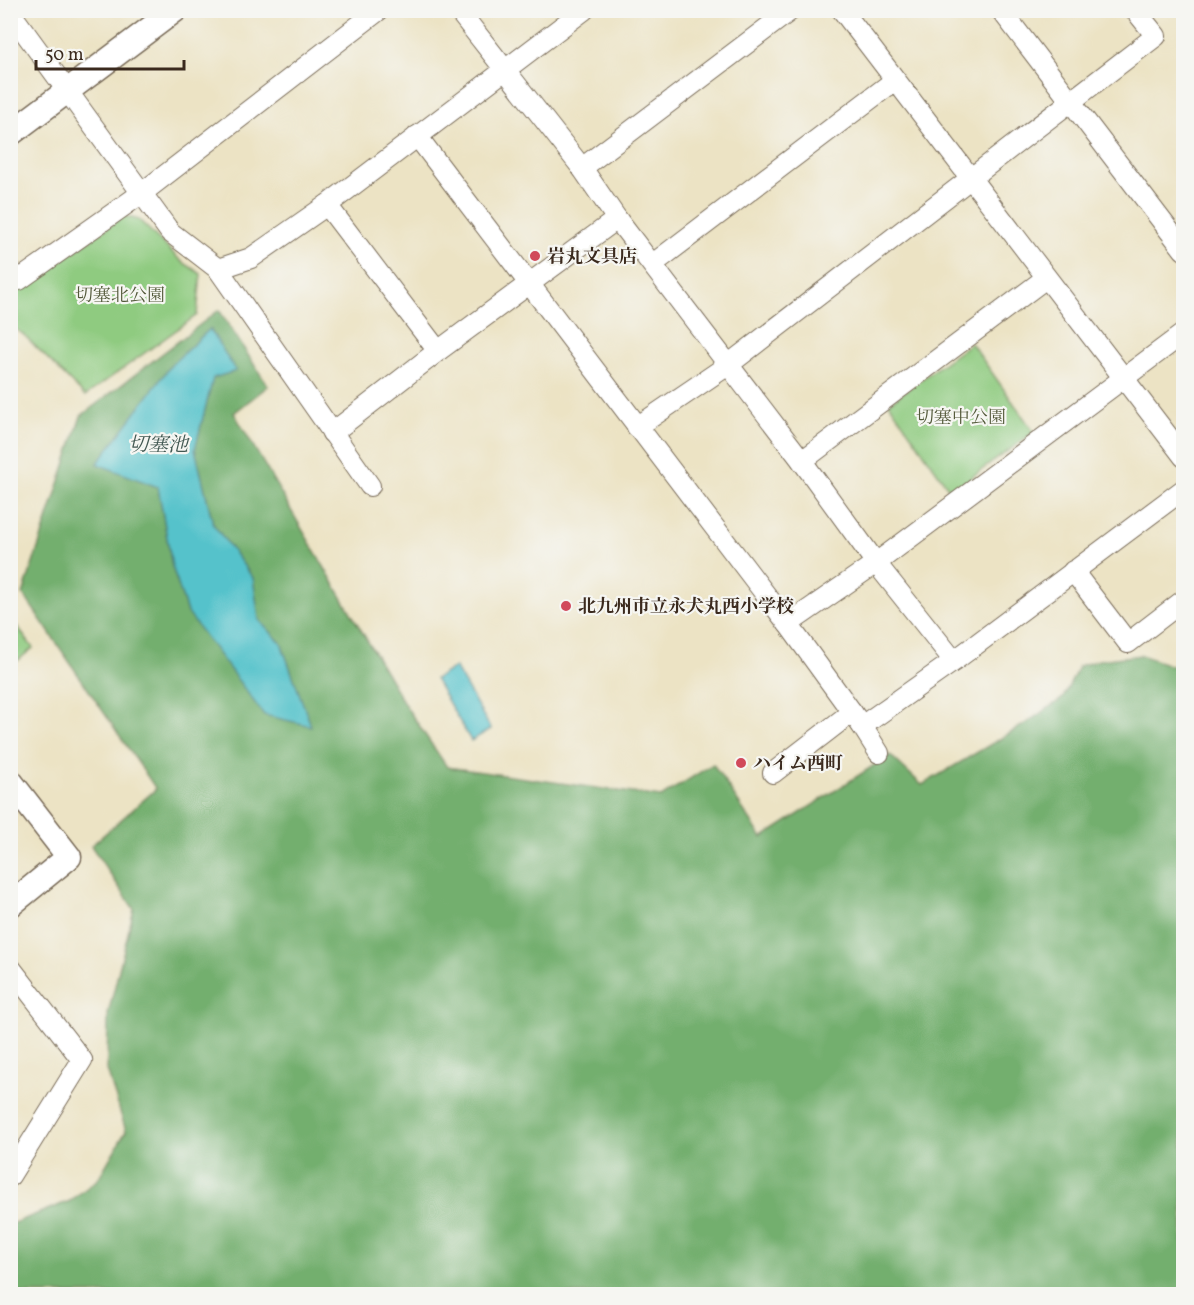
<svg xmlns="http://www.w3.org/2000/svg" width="1194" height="1305" viewBox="0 0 1194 1305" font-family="Vollkorn,'Noto Serif JP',serif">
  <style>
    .green { fill: #8fcb80; stroke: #657a4f; stroke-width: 1.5 }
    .forest { fill: #73af6e; stroke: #576c46; stroke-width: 1.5; fill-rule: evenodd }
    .water { fill: #54c2cb; stroke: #487674; stroke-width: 1.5 }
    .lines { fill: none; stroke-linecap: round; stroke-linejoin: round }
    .minor-casing { stroke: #796b58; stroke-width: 22 }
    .tertiary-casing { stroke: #796b58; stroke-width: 27 }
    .minor { stroke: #fff; stroke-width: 20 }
    .tertiary { stroke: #fff; stroke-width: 24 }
    .poi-dot { fill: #d1495b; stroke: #f6f6f2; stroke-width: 2 }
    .labels { text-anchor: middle; stroke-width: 4.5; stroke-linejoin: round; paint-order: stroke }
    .poi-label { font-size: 18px; font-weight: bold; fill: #3b2a1e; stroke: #f6f6f2; text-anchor: start }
    .park-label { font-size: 18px; fill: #545a3b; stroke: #f6f6f2 }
    .water-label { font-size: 20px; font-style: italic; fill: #425852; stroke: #f6f6f2 }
  </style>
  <rect width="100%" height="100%" fill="#f6f6f2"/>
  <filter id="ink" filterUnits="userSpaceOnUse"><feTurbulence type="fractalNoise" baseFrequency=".0167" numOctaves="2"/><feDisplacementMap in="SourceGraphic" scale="12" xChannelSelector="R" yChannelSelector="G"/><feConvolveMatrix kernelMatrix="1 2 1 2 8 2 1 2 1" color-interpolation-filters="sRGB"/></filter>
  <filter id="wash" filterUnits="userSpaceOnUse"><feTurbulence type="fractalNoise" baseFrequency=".008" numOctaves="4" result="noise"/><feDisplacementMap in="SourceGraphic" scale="24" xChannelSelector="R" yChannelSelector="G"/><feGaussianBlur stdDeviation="1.35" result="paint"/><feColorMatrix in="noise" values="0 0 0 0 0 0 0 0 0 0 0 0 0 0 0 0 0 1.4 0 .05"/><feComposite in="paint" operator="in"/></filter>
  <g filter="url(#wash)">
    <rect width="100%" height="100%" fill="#ece3c4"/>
    <!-- green -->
    <g class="green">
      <path d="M124,216L139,220L181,261L201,274L197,315L85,396L25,336L11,325L10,297Z"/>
      <path d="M971,343L1034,432L951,492L889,403Z"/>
      <path d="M11,618L33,648L11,666Z"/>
    </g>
    <!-- forest -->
    <path class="forest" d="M219,310L268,386L234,413L405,705L447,767L661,797L713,764L762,838L890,755L922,785L1020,727L1063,698L1079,666L1099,660L1141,655L1181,669L1183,667V1294H11V1224L70,1201L98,1179L126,1131L107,1070L108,1014L134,909L91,846L156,789L23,594L81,416ZM210,329L235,371L213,378L195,449L213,524L253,578L259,620L281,643L310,725L187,612L172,566L158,487L98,464L172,364Z"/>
    <!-- water -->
    <g class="water">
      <path d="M210,329L236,371L213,378L195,449L213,524L253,578L259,620L281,643L311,726L264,715L187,612L172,566L158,487L97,464L172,364Z"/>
      <path d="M455,667L491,729L471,741L435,679Z"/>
    </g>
  </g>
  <g filter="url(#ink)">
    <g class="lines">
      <defs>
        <g id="minor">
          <path d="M458,10L582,168L617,219L802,461L876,563L954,661"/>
          <path d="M842,10L1184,457"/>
          <path d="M1001,10L1184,250"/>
          <path d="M10,12L170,232L218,269L251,258L327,205L584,10"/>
          <path d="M417,136L788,624L862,726L879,753"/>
          <path d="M582,168L791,10"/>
          <path d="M327,205L438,351"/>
          <path d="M653,264L894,81"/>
          <path d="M218,269L370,486"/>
          <path d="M10,270L19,280L142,193L379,10"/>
          <path d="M637,427L728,365L1156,36L1135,10"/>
          <path d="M332,433L438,351L617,219"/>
          <path d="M802,461L1046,278"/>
          <path d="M1073,571L1128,643L1184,600"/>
          <path d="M788,624L876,563L1184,333"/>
          <path d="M862,726L954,661L1184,489"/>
          <path d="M773,773L852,712"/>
          <path d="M10,967L82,1060L10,1176"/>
        </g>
        <g id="tertiary">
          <path d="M10,134L175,10"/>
          <path d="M10,781L69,857L10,905"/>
        </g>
      </defs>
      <!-- minor casing -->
      <use href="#minor" class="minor-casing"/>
      <!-- tertiary casing -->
      <use href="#tertiary" class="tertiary-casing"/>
      <!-- minor -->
      <use href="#minor" class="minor"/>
      <!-- tertiary -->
      <use href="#tertiary" class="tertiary"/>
    </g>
  </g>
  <!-- markers -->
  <g class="poi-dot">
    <circle cx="535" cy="256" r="6"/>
    <circle cx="566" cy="606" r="6"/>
    <circle cx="741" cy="763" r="6"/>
  </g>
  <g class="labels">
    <!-- poi labels -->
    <g class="poi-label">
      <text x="547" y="262">岩丸文具店</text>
      <text x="578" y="612">北九州市立永犬丸西小学校</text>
      <text x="753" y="769">ハイム西町</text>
    </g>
    <!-- park labels -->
    <g class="park-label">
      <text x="120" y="301">切塞北公園</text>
      <text x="961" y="423">切塞中公園</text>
    </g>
    <!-- water labels -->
    <g class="water-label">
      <text x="158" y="451">切塞池</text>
    </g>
  </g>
  <!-- margin -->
  <rect width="1194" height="1305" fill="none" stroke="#f6f6f2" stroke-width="36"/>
  <!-- scale -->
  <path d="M36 60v9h148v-9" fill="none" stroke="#3b2a1e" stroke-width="3"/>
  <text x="45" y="60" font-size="18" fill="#3b2a1e" stroke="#f6f6f2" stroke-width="4.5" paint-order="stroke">50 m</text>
</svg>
